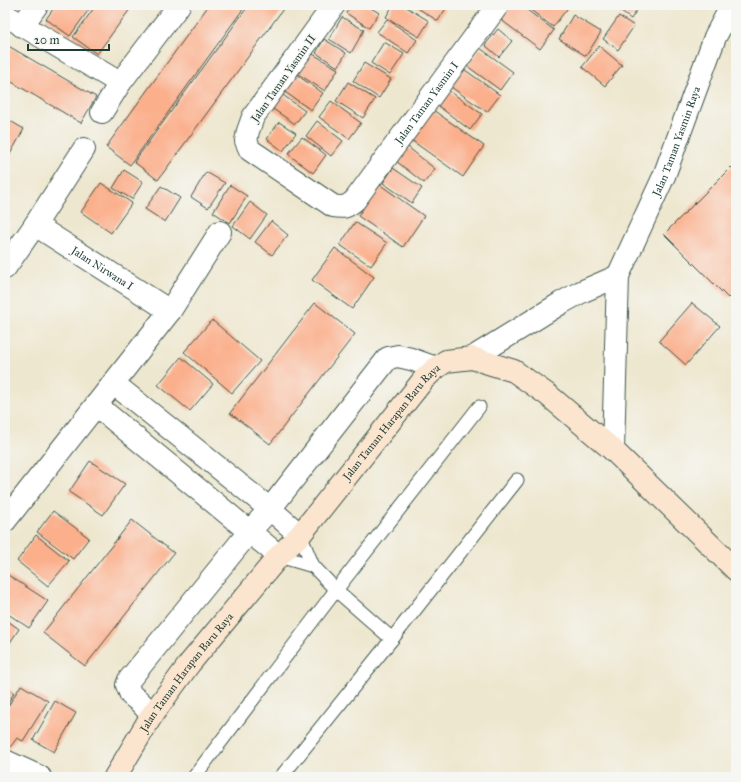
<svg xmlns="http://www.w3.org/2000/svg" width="741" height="782" viewBox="0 0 741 782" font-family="'IM FELL Great Primer',serif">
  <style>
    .building { fill: #fbaf8b }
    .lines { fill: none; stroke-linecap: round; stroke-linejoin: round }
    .lane-casing { stroke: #3e564b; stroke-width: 15 }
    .street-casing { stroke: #3e564b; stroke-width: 24 }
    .secondary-casing { stroke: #3e564b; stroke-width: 24 }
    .lane { stroke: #fff; stroke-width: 13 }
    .street { stroke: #fff; stroke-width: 22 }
    .secondary { stroke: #fbe5cf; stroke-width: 22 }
    .labels { text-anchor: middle; stroke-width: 3; stroke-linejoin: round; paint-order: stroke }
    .street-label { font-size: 11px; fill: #1f3d34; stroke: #f6f6f2 }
  </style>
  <rect width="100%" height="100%" fill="#f6f6f2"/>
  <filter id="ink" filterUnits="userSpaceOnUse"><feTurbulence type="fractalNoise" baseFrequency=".025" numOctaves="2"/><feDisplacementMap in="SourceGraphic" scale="8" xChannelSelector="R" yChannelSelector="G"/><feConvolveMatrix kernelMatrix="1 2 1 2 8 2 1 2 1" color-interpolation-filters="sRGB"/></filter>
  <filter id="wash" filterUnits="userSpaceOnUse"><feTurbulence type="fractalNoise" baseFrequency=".012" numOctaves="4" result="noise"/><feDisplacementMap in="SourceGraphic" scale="16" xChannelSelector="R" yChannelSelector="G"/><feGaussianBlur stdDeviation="0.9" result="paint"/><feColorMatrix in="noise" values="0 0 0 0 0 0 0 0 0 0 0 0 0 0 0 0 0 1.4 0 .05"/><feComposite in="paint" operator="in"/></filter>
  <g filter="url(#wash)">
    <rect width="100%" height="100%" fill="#eee7cf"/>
    <g id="blocks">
      <!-- building -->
      <g class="building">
        <path d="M56,5H92L70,36L46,19Z"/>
        <path d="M96,5H133L97,54L73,37Z"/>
        <path d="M209,5H246L130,165L106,147Z"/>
        <path d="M249,5H286L158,180L134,162Z"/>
        <path d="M351,5H366L379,13L369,28L346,13Z"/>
        <path d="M393,5H403L429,21L419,37L386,17Z"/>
        <path d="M413,5H448L438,21Z"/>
        <path d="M510,5H520L554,30L540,49L500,19Z"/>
        <path d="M524,5H570L553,27Z"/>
        <path d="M611,5H640L631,19Z"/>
        <path d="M573,15L601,32L586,56L559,39Z"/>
        <path d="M619,16L634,26L618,50L603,39Z"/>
        <path d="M342,17L364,30L351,53L329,39Z"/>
        <path d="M387,19L417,40L408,53L377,32Z"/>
        <path d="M498,29L512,41L499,57L485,45Z"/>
        <path d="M324,39L346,53L338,67L316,53Z"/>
        <path d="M384,42L404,54L390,75L371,63Z"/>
        <path d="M5,44L96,97L81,123L5,78Z"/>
        <path d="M599,46L622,65L605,86L582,67Z"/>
        <path d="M480,48L513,72L500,90L467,66Z"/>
        <path d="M311,53L338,69L325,91L298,74Z"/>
        <path d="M364,63L391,79L379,98L353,81Z"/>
        <path d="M461,67L500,95L487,112L448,85Z"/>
        <path d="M294,73L323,93L311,110L282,90Z"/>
        <path d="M348,82L375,99L363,118L336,101Z"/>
        <path d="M448,90L482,114L470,130L437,105Z"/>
        <path d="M280,93L305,111L295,124L270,107Z"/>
        <path d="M331,101L361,123L349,139L319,117Z"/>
        <path d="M433,110L484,146L463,177L411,140Z"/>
        <path d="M5,118L24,129L9,156L5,154Z"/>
        <path d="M317,121L343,141L331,156L306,136Z"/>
        <path d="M279,122L296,133L283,151L267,139Z"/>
        <path d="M302,137L326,155L313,173L288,154Z"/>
        <path d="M408,147L435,169L424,183L396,161Z"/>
        <path d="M731,167L736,172V290L728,298L664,234Z"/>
        <path d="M393,168L422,188L412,203L383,183Z"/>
        <path d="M124,170L143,182L132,199L113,188Z"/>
        <path d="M206,172L225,183L208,208L191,197Z"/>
        <path d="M101,183L132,203L111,233L81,212Z"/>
        <path d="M379,184L424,216L403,247L358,216Z"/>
        <path d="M230,185L247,196L230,223L213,212Z"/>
        <path d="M161,186L180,198L165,222L145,209Z"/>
        <path d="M250,202L267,215L250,239L233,226Z"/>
        <path d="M271,221L288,235L272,255L255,242Z"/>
        <path d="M355,222L387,243L371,266L340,245Z"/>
        <path d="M335,248L374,277L352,309L312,280Z"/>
        <path d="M315,303L355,334L270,444L230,413Z"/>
        <path d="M692,303L720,326L686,365L659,341Z"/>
        <path d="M212,320L260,361L232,393L184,352Z"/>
        <path d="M181,357L213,384L190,411L158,385Z"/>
        <path d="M90,461L125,484L103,515L69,492Z"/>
        <path d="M53,511L89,538L73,559L37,532Z"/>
        <path d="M132,520L174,553L85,666L43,633Z"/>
        <path d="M36,535L69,561L48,586L17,561Z"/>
        <path d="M5,573L48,601L29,628L5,612Z"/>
        <path d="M5,619L19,629L5,650Z"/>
        <path d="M21,685L48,701L23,741L17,738L8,750L5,748V711Z"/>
        <path d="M5,686L14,693L5,707Z"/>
        <path d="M55,701L76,713L54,752L33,740Z"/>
      </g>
    </g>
  </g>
  <g filter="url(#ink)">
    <use href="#blocks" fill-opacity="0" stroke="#3e564b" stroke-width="1"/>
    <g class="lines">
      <defs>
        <g id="lane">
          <path d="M300,535L313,566L336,590L392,639"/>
          <path d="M279,556L313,566"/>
          <path d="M194,777L336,590L479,407"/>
          <path d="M281,777L392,639L517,480"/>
        </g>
        <g id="street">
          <path id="s1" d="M334,5L253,117L248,131L246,141L250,150L333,206C344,208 347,207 355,200L498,5"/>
          <path d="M5,15L120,83"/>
          <path d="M22,26L37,5"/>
          <path d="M102,112L120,83L179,5"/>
          <path id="s2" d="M35,225L170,311"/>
          <path d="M5,268L35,225L84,149"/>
          <path d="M472,358L561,303L581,292L618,276"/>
          <path d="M113,383L270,509L300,535"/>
          <path d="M96,405L279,556"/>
          <path id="s3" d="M613,450L618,276L664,176L715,37L732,5"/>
          <path d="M5,521L170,311L220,232"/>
          <path d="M152,715L140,702L131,695L127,685L129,680L249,532L270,509L388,358L398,356L411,359L436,368"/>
          <path d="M5,761L40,777"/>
        </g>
        <g id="secondary">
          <path id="s4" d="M115,777L152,715L190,663L279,556L300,535L424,379L436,368L446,361L472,358L514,371L548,395L613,450L736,570"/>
        </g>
      </defs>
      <!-- lane casing -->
      <use href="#lane" class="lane-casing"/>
      <!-- street casing -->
      <use href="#street" class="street-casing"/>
      <!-- secondary casing -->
      <use href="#secondary" class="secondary-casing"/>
      <!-- lane -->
      <use href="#lane" class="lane"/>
      <!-- street -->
      <use href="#street" class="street"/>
      <!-- secondary -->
      <use href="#secondary" class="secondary"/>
    </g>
  </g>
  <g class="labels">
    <!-- street labels -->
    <g class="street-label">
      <text transform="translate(283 78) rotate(-55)" y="4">Jalan Taman Yasmin II</text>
      <text dy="4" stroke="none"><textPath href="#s1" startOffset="418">Jalan Taman Yasmin I</textPath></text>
      <text dy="4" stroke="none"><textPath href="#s3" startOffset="321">Jalan Taman Yasmin Raya</textPath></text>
      <text dy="4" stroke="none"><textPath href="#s2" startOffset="80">Jalan Nirwana I</textPath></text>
      <text dy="4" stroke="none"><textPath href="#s4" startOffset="451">Jalan Taman Harapan Baru Raya</textPath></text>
      <text dy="4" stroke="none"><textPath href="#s4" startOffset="127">Jalan Taman Harapan Baru Raya</textPath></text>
    </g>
  </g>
  <!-- margin -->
  <rect width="741" height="782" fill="none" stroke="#f6f6f2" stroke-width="20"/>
  <!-- scale -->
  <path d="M28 44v6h81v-6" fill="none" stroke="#1f3d34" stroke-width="2"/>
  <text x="34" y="44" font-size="12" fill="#1f3d34" stroke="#f6f6f2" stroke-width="3" paint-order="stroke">20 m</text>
</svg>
